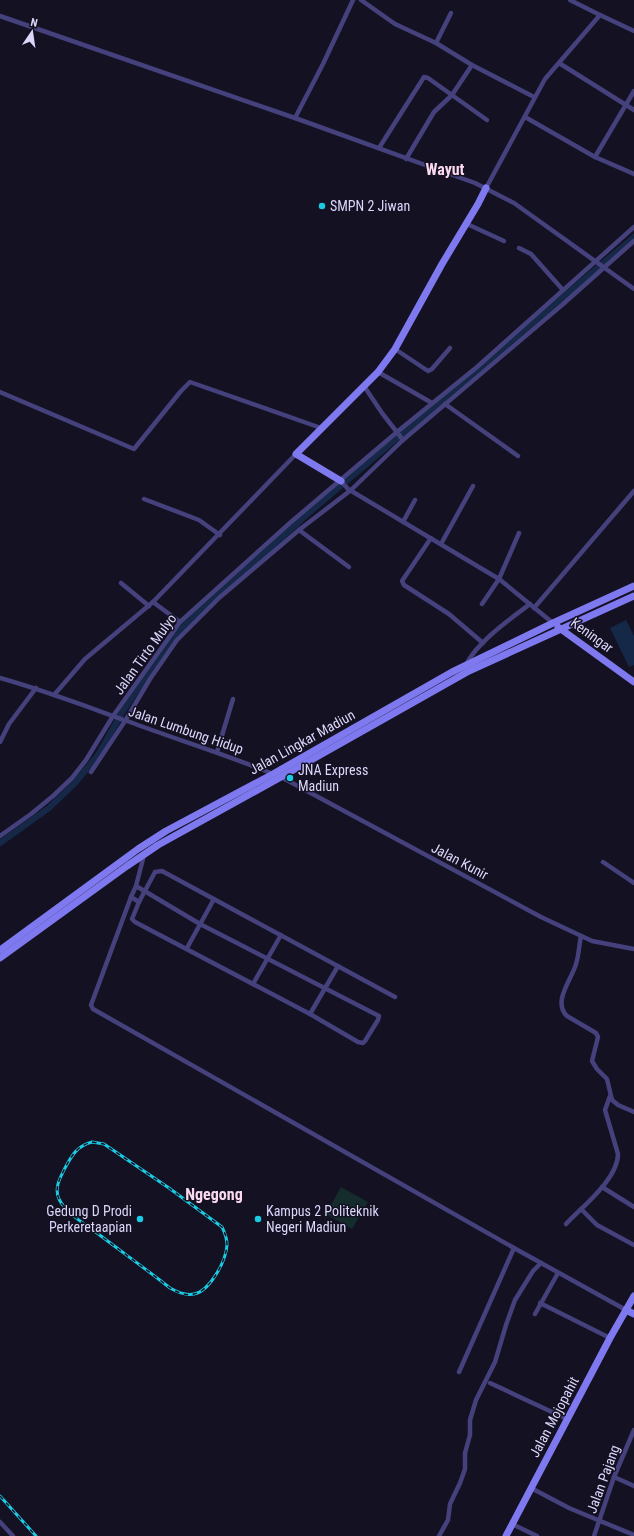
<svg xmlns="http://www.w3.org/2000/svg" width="634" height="1536" viewBox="0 0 634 1536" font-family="'Roboto Condensed',sans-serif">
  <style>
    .green { fill: #152c2c }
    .water { fill: #162848 }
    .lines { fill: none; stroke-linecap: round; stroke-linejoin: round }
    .canal { stroke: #162848; stroke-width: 6 }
    .street { stroke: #45417c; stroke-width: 4.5 }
    .secondary { stroke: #7f79ef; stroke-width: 7 }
    .rail-casing { stroke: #1bcbe3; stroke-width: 3 }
    .rail { stroke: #141123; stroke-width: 1.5; stroke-dasharray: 4.5; stroke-linecap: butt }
    .poi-dot { fill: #1bcbe3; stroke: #141123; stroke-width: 1.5 }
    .labels { text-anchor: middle; stroke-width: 3; stroke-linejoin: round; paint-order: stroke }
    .poi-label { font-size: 14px; fill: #dcd7fa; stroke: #141123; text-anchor: start }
    .street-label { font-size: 14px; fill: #dcd7fa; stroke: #141123 }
    .quarter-label { font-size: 16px; font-weight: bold; fill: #fbd9ee; stroke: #141123 }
  </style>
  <rect width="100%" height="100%" fill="#141123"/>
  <!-- green -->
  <path class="green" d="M341,1187L368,1202L352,1229L326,1214Z"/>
  <!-- water -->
  <path class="water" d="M626,620L634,636V665L629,667L610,628Z"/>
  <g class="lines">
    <!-- canal -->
    <g class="canal">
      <path d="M297,523L634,237"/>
      <path d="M0,843L49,808L75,783L98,755L123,711L153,666L177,633L195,615L300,521"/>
    </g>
    <!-- street -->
    <g class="street">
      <path d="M361,0L395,24L436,43L472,65L534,97"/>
      <path d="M570,0L600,15"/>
      <path d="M0,16L295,118L475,183L514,203L634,289"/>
      <path d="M436,43L451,13"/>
      <path d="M559,63L634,110"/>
      <path d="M525,117L595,157L634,174"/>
      <path d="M295,118L323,64L353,0"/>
      <path d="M379,148L424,77L428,78L487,120"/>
      <path d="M595,157L634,91"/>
      <path d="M406,159L434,112L452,95L472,65"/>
      <path d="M486,188L545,79L600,15L634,31"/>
      <path d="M467,224L504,241"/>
      <path d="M519,248L531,254L563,290"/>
      <path d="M395,349L428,371L432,369L450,348"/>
      <path d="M378,372L432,403"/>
      <path d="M364,386L382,413L403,440"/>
      <path d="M0,392L134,449L181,391L190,382L321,428"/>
      <path d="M445,404L518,456"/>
      <path d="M341,481L348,489L499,579L553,623"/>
      <path d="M144,499L199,520L220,535"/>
      <path d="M403,522L415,500"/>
      <path d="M299,530L349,567"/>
      <path d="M431,538L402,581L404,585L449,614L483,643"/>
      <path d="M441,544L473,486"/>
      <path d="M121,583L149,606"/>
      <path d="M153,602L180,622"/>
      <path d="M482,604L499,579L519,533"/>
      <path d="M534,608L634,491"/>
      <path d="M466,665C476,643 510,619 530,604"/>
      <path d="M0,678C43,690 85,706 127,721C175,739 225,754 273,774"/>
      <path d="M54,695L85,659L153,602L296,454"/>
      <path d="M0,742L9,724L36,688"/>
      <path d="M217,752L233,699"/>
      <path d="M91,772L125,721L150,679L177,640L219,598L299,530L351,490L403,440L562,305L634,241"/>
      <path d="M281,777L541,917L592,941L634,949"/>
      <path d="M0,836L31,814L53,796L72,778L86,760L113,716L180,622L291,522L397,432L477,367L634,227"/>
      <path d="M603,862L634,883"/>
      <path d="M136,886L200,924L377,1015L379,1016L378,1020L365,1041L363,1043L358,1042L310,1014L135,922L132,919L139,902L131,897Z"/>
      <path d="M136,886L144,855"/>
      <path d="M131,897L91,1005L93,1009L514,1248L626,1310"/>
      <path d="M139,902L155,872L162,871L395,997"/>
      <path d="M581,936C579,945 579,955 576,964C572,979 552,1002 567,1016L596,1033L598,1037L592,1061L597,1069L607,1079L612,1100L618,1105L634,1112"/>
      <path d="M187,948L214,899"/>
      <path d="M253,984L281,935"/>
      <path d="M310,1014L338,966"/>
      <path d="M602,1187L634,1207"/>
      <path d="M581,1209L597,1225L634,1245"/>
      <path d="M566,1224C582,1207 618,1179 618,1154L605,1110L610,1096"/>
      <path d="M540,1303L610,1338"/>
      <path d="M535,1314L558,1273"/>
      <path d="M459,1372L514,1248"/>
      <path d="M490,1383L567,1419"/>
      <path d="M614,1477L634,1486"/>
      <path d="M531,1488L569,1508L634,1535"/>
      <path d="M0,1522L13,1536"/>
      <path d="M512,1524L537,1536"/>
      <path d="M439,1536L448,1520L450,1504L460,1483L465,1469V1453L470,1435V1420L476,1400L495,1362L506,1325L515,1300L533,1271L541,1263"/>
      <path d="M594,1536L614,1477L634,1430"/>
    </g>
    <!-- secondary -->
    <g class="secondary">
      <path d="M341,481L296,454L378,372L395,349L442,264L478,204L486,188"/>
      <path d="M558,627L634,682"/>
      <path d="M0,950L138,849L166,831L273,774L452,672L553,623L634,586"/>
      <path d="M0,958L127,866L158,845L281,777L469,671L634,596"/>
      <path d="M626,1310L634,1314"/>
      <path d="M506,1536L610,1338L634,1296"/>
    </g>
    <defs>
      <g id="rail">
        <path d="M92,1142L104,1144L169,1188L222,1227C225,1233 227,1238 227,1245C226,1261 210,1291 194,1294C185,1296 177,1292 170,1288C146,1269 122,1252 97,1233C86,1225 65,1212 59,1199C54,1188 60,1178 65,1168C72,1155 77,1146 92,1142Z"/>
        <path d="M0,1496L36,1536"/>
      </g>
    </defs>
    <!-- rail casing -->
    <use href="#rail" class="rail-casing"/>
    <!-- rail -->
    <use href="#rail" class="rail"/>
  </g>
  <!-- markers -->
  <g class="poi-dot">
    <circle cx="322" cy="206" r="4"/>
    <circle cx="290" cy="778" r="4"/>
    <circle cx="140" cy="1219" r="4"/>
    <circle cx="258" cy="1219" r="4"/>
  </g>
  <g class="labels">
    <!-- poi labels -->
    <g class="poi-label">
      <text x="330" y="211">SMPN 2 Jiwan</text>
      <text x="298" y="775">JNA Express<tspan x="298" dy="16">Madiun</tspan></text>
      <text x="132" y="1216" text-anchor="end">Gedung D Prodi<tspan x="132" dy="16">Perkeretaapian</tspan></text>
      <text x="266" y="1216">Kampus 2 Politeknik<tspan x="266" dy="16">Negeri Madiun</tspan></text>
    </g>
    <!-- street labels -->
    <g class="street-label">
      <text transform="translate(592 635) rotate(36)" y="5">Keningar</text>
      <text transform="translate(145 654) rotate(-54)" y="5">Jalan Tirto Mulyo</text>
      <text transform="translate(186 730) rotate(19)" y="5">Jalan Lumbung Hidup</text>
      <text transform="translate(302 742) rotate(-29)" y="5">Jalan Lingkar Madiun</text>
      <text transform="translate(460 861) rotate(28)" y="5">Jalan Kunir</text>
      <text transform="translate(554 1417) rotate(-62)" y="5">Jalan Mojopahit</text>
      <text transform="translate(603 1479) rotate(-70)" y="5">Jalan Pajang</text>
    </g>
    <!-- quarter labels -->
    <g class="quarter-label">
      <text x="445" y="175">Wayut</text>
      <text x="214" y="1200">Ngegong</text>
    </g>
  </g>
  <!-- north arrow -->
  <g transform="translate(32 32) rotate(13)" stroke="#141123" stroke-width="3" paint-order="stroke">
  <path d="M0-3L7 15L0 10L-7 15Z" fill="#dcd7fa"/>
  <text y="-6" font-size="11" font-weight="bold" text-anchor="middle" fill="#dcd7fa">N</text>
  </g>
</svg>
